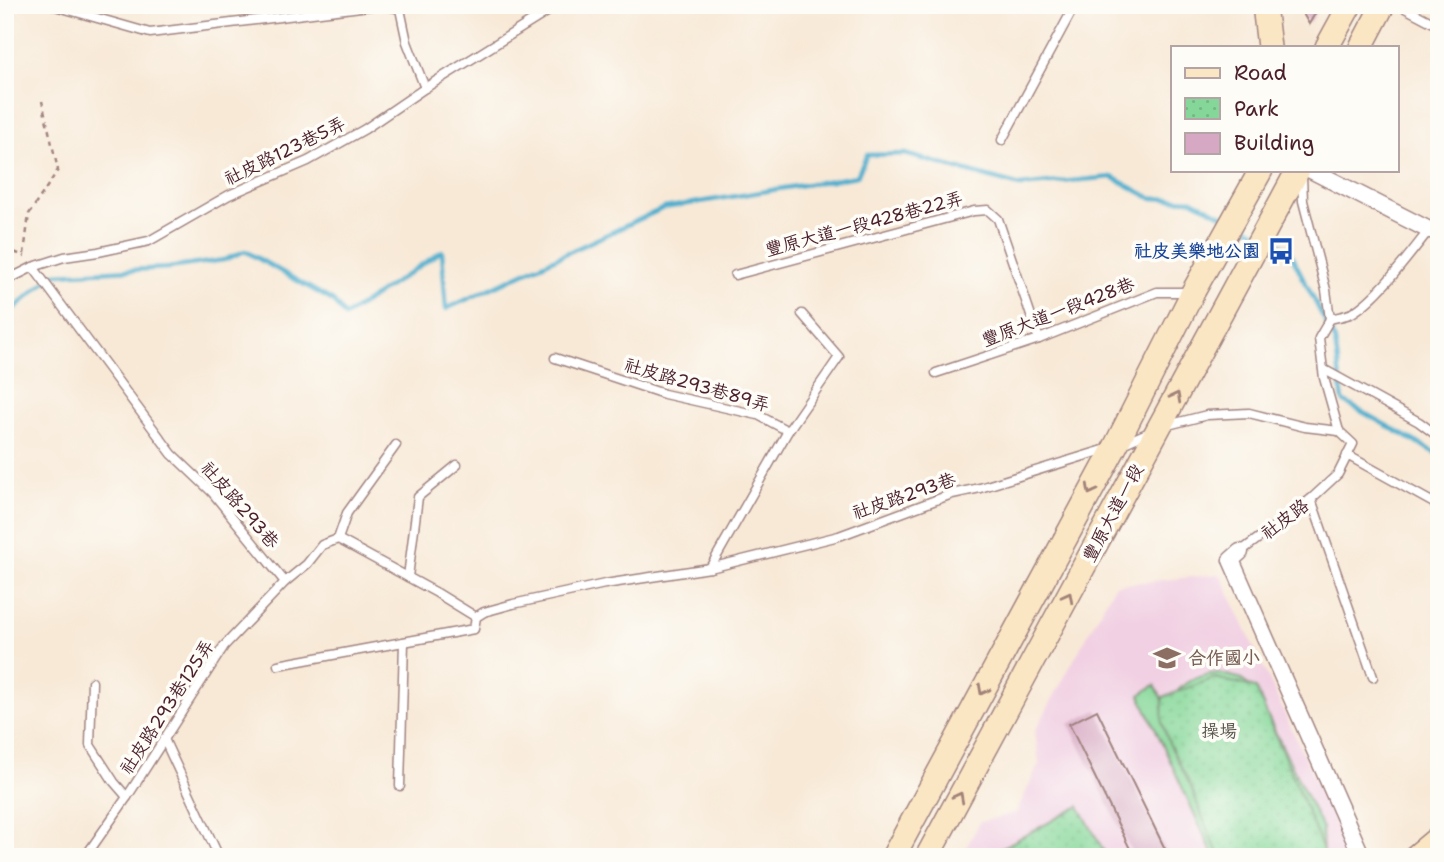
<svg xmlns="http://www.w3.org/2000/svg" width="1444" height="862" viewBox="0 0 1444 862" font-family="'Shantell Sans','LXGW WenKai TC',sans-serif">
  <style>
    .built { fill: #f1d0e3 }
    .green { fill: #84d798; stroke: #677b62; stroke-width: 2 }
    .park { fill: url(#park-dots); stroke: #677b62; stroke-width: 2 }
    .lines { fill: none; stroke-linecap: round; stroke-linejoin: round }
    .stream { stroke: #4eaecd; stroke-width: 4.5 }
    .building { fill: #d7a8c3 }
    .lane-casing { stroke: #a18481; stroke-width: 11 }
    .street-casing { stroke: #a18481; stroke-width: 19 }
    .secondary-casing { stroke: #a18481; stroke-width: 26 }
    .path { stroke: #a18481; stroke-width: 2.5; stroke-dasharray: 5 5; stroke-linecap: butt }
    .lane { stroke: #fff; stroke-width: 8 }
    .street { stroke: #fff; stroke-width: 16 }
    .secondary { stroke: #fbe6c4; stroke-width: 23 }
    .oneway { stroke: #a28278 }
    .labels { text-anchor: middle; stroke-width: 7; stroke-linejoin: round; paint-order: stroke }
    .street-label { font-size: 18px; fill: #4a1f2b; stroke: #fdfcf7 }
    .transit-label { font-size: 18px; font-weight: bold; fill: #164399; stroke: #fdfcf7; text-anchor: end }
    .education-label { font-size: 18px; font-weight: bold; fill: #785e54; stroke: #fdfcf7; text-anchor: start }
    .park-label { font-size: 18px; fill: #5b564c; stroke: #fdfcf7 }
  </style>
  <defs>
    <pattern id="park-dots" width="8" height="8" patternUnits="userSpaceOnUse" patternTransform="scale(1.75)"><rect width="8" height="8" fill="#84d798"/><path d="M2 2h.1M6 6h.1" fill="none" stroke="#74b883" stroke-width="1.8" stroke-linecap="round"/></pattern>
  </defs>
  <rect width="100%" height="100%" fill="#fdfcf7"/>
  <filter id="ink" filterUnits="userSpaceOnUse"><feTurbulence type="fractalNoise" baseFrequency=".0143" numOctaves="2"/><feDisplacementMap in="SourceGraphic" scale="14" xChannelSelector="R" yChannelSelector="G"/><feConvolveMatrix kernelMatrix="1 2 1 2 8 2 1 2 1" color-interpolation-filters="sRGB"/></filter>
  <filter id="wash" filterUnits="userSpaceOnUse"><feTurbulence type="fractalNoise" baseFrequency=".00686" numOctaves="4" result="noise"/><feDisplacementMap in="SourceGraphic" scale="28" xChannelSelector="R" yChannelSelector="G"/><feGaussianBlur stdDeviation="1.57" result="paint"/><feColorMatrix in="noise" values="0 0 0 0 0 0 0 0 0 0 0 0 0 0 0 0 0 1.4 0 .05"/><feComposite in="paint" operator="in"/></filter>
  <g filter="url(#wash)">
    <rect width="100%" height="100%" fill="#f8e9d7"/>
    <!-- built -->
    <path class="built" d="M1220,574L1351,857H961L980,822L1016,813L1039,764L1035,731L1115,585Z"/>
    <!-- green -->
    <path class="green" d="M1218,673L1239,678L1255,690L1322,828L1323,850L1214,857L1140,695L1155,685L1166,706C1179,685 1194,675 1218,673Z"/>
    <!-- park -->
    <g class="park">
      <path d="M1215,678L1256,688L1326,857H1221L1211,839L1191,787L1169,743L1162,722L1163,697Z"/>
      <path d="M1079,806L1107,857H985Z"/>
    </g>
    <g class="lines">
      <!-- stream -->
      <g class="stream">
        <path d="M1240,224L1257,232"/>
        <path d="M1268,238L1288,248L1335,341L1343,401L1439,455"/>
        <path d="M5,316L55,274L168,268L224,260L245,251L333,301L345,316L442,251L446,309L664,208L857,176L867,155L905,154L1020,186L1112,177L1151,198L1192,200L1226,217"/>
      </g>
    </g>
    <g id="blocks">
      <!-- building -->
      <g class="building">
        <path d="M1298,5H1320L1309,24Z"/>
        <path d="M1097,710L1169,857H1134L1069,724Z"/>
      </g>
    </g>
  </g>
  <g filter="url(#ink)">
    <use href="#blocks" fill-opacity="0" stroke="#a18481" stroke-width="2"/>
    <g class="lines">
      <defs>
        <g id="lane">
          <path d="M382,5L400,9L407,42L425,88"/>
          <path d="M1399,5L1439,26"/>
          <path d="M55,6L150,33L377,5"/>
          <path d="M1002,140L1075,5"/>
          <path d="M33,267L172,454L212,492L285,582"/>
          <path d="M735,275L974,211L988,210L998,219L1039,339"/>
          <path d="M5,281L33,267L64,257L98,252L149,241L229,195L308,161L365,129L425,88L558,5"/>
          <path d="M1330,319C1337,317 1346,316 1352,313C1378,298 1410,254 1429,230"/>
          <path d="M555,358L664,394L758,415L788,431L839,357L802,314"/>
          <path d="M1323,369L1419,422L1439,437"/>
          <path d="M936,373L1039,339L1157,292H1190"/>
          <path d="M1164,426L1207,415L1249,413L1305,427L1339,431"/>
          <path d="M1122,444L1152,431"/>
          <path d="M1347,455L1439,506"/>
          <path d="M1311,499L1373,677"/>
          <path d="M338,539L347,513L396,445"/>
          <path d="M1240,552L1311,499L1338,474L1353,444L1339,431L1324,378L1319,338L1330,319L1326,290L1303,201L1302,176"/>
          <path d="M710,568L788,431"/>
          <path d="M408,577L418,497L457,465"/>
          <path d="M278,665L474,629L476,617"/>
          <path d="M92,682L90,745L114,782L127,797"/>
          <path d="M164,739L219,857"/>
          <path d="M400,786L404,642"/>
          <path d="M5,854L7,857"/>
          <path d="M85,857L127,797L224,646L285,582L307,564L322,545L338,539L437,593L476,617L484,612L513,604L605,584L710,568L839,536L952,494L980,488L1110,448"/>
        </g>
        <g id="street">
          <path d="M1311,170L1429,230H1439"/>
          <path d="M1240,552L1231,560L1362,857"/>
        </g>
        <g id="secondary">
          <path d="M1264,5L1269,47"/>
          <path d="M1327,47L1350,5"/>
          <path d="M1361,47L1383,5"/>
          <path d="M893,857L1115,447L1193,292L1261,170"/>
          <path d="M927,857L1298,170"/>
          <path d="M1415,857L1439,837"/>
        </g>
      </defs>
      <!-- lane casing -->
      <use href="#lane" class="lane-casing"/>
      <!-- street casing -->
      <use href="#street" class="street-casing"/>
      <!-- secondary casing -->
      <use href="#secondary" class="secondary-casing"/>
      <!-- path -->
      <g class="path">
        <path d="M5,249L25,256"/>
        <path d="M24,254L29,214L58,170L42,101"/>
      </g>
      <!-- lane -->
      <use href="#lane" class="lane"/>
      <!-- street -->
      <use href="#street" class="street"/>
      <!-- secondary -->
      <use href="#secondary" class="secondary"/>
    </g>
    <!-- one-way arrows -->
    <defs><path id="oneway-chevron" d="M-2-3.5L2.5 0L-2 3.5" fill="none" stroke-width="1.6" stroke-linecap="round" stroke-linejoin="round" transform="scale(1.75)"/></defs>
    <g class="oneway">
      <use href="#oneway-chevron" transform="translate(1176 397) rotate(-62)"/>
      <use href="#oneway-chevron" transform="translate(1091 490) rotate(118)"/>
      <use href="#oneway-chevron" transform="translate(1068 597) rotate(-62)"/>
      <use href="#oneway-chevron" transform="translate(983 690) rotate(118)"/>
      <use href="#oneway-chevron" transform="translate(959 797) rotate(-62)"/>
    </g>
  </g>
  <!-- icons -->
  <defs>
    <symbol id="bus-bare" viewBox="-9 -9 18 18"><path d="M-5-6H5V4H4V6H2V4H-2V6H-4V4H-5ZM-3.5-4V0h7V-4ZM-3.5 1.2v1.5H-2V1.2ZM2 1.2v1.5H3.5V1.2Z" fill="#1a4fb4" stroke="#fdfcf7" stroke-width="2.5" paint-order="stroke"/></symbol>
    <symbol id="school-bare" viewBox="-9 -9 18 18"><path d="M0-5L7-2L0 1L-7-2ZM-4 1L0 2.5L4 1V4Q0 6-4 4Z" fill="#8d6e63" stroke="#fdfcf7" stroke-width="2.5" paint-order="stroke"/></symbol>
  </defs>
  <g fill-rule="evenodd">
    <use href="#bus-bare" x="1262" y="232" width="38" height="38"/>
    <use href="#school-bare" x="1148" y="639" width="38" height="38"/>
  </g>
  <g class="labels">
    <!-- street labels -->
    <g class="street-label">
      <text transform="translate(285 151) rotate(-26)" y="6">社皮路123巷5弄</text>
      <text transform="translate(864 224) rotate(-15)" y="6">豐原大道一段428巷22弄</text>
      <text transform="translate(1058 312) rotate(-21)" y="6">豐原大道一段428巷</text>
      <text transform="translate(697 385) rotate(16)" y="6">社皮路293巷89弄</text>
      <text transform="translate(904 496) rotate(-19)" y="6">社皮路293巷</text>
      <text transform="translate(240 505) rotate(49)" y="6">社皮路293巷</text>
      <text transform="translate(1113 513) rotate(-62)" y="6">豐原大道一段</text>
      <text transform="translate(1285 519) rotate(-37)" y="6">社皮路</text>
      <text transform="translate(167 707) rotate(-57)" y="6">社皮路293巷125弄</text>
    </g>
    <!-- transit labels -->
    <g class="transit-label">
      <text x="1260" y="257">社皮美樂地公園</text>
    </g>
    <!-- education labels -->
    <g class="education-label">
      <text x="1188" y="664">合作國小</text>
    </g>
    <!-- park labels -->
    <g class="park-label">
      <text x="1219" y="737">操場</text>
    </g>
  </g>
  <!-- margin -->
  <rect width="1444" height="862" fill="none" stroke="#fdfcf7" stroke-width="28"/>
  <!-- legend -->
  <rect x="1171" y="46" width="228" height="126" fill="#fdfcf7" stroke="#b5a4a5" stroke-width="2"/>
  <rect x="1185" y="68" width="35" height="10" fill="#fbe6c4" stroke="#b5a4a5" stroke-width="2"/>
  <text x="1234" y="80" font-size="21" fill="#4a1f2b">Road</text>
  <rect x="1185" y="98" width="35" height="21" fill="url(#park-dots)" stroke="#b5a4a5" stroke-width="2"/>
  <text x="1234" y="116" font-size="21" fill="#4a1f2b">Park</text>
  <rect x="1185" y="133" width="35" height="21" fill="#d7a8c3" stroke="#b5a4a5" stroke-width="2"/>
  <text x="1234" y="150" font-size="21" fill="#4a1f2b">Building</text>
</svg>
